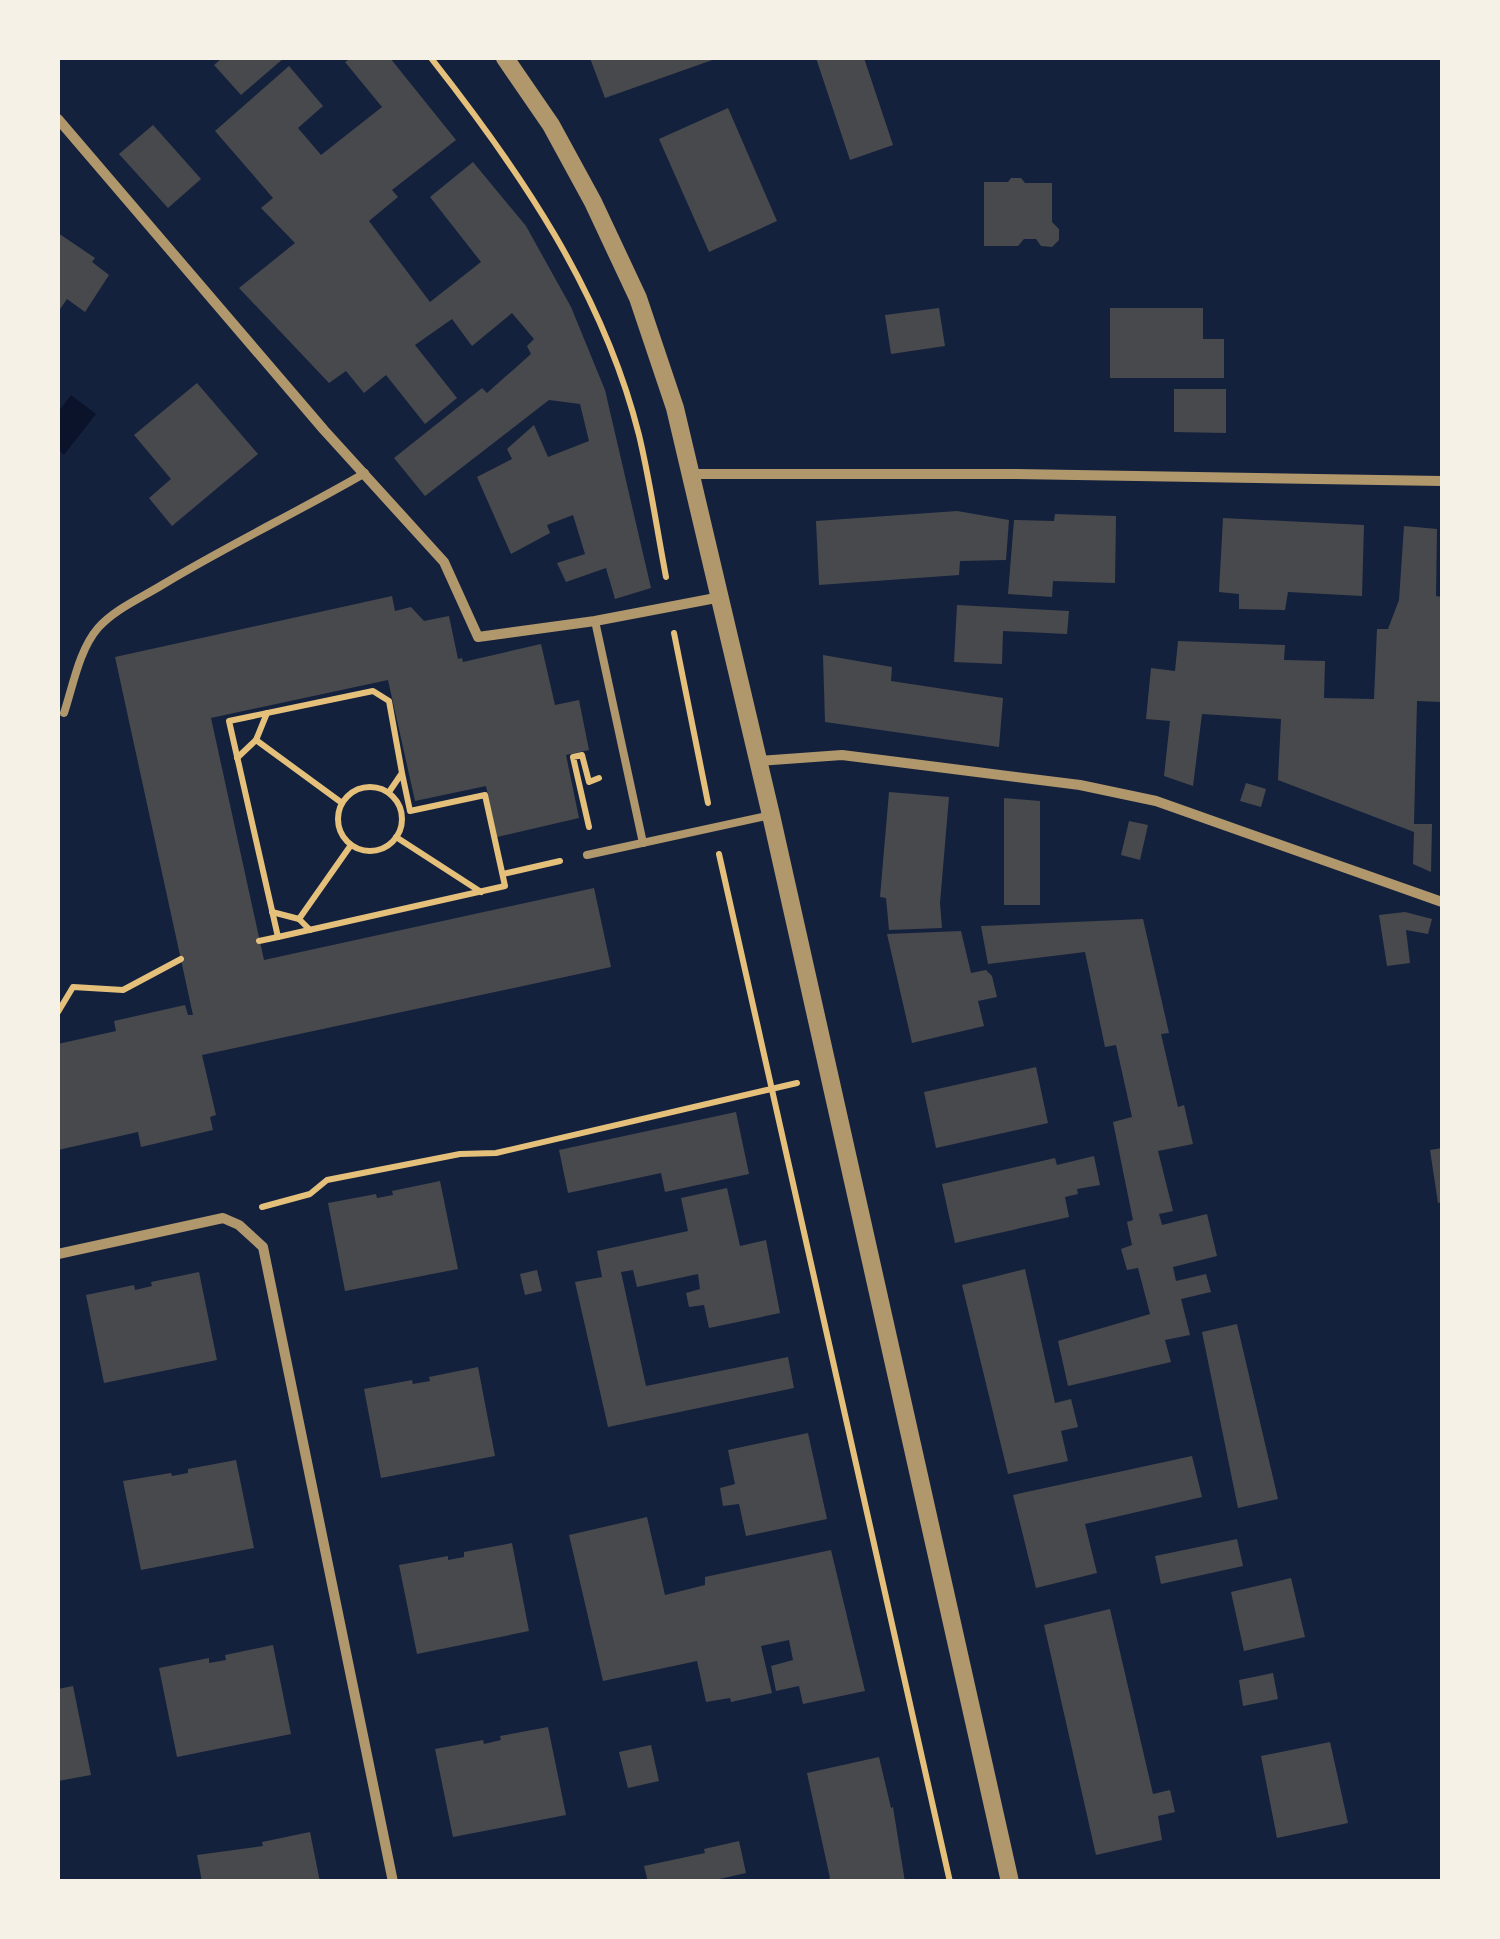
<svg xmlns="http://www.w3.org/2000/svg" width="1500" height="1939" viewBox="0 0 1500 1939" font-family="'Archivo Narrow',sans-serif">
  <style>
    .water { fill: #0b132b }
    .building { fill: #48494c }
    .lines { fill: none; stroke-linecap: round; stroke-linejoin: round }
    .path { stroke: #e5c07b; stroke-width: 6 }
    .service { stroke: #b1986c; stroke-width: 8 }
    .minor { stroke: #b1986c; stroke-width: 10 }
    .tertiary { stroke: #b1986c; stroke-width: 18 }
  </style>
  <rect width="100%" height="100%" fill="#14213d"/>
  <!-- water -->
  <path class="water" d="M71,395L96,414L64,455L58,450V412Z"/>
  <!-- building -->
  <g class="building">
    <path d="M222,58H284L241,95L214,65Z"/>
    <path d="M352,58H390L456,140L392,190L398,197L369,221L430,302L481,262L430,197L473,162L526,226L571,307L605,390L651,588L615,599L606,568L566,582L557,563L585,554L573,515L547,525L550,533L511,554L477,477L512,459L507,449L534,425L548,457L589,441L580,404L549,400L425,496L394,458L482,388L487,393L531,354L527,346L534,339L512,313L472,346L452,319L415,345L457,398L425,424L386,375L364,393L346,371L329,383L239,288L295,243L261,208L273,198L215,131L289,66L323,106L298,128L321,155L382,107L345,62Z"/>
    <path d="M590,58H718L605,98Z"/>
    <path d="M816,58H864L893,145L850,160Z"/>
    <path d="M728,108L777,221L709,252L659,139Z"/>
    <path d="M153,125L201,179L168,208L119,154Z"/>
    <path d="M1011,178H1021L1025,183H1052V222L1059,229V240L1052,247L1041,246L1036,239H1024L1018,246H984V182H1008Z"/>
    <path d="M58,233L95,258L92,262L109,275L85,312L67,299L58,312Z"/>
    <path d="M939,308L945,346L891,354L885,315Z"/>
    <path d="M1110,308H1203V339H1224V378H1110Z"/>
    <path d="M197,383L258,454L172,526L149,498L171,479L134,435Z"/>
    <path d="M1174,389H1226V433L1174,432Z"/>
    <path d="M957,511L1009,520L1006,560L960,561L959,575L819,585L816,521Z"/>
    <path d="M1055,514L1116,516L1115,583L1053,581L1052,597L1008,594L1014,520L1054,521Z"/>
    <path d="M1223,518L1364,525L1362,596L1288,592L1285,610L1239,609V594L1219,592Z"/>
    <path d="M1404,526L1437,529L1436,596L1442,597V702L1417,701L1414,824H1432L1431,872L1413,864L1414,832L1278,780L1281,719L1202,714L1193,786L1164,776L1170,721L1146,719L1151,668L1175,671L1178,641L1285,645L1284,660L1325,661L1324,698L1374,699L1377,629H1388L1399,600Z"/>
    <path d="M392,596L395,611L411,607L424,621L449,616L458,659L462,658L463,662L541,644L555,705L579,700L589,750L566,755L579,818L497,837L486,786L415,801L388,680L211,718L264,960L594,888L611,967L202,1055L216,1115L210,1117L213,1130L141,1147L138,1132L58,1150V1044L116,1031L114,1021L185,1005L188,1015H193L115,657Z"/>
    <path d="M957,605L1069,611L1067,634L1003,631L1002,664L954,662Z"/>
    <path d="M823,655L892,667L891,681L1003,698L999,747L825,722Z"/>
    <path d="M1246,783L1266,789L1261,807L1240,801Z"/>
    <path d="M889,792L949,797L940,903L942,928L889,930L886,898L880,897Z"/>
    <path d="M1004,798L1040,801V905H1004Z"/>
    <path d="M1129,821L1148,825L1140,860L1121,855Z"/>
    <path d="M1405,912L1432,919L1428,934L1406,930L1410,963L1387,966L1379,915Z"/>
    <path d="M1143,919L1169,1033L1161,1034L1178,1107L1184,1105L1193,1144L1158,1151L1173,1211L1159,1214L1162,1225L1207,1214L1217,1256L1173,1267L1176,1281L1206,1274L1211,1292L1181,1299L1190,1335L1165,1340L1171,1362L1068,1386L1058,1341L1150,1314L1138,1268L1127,1270L1121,1249L1132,1245L1127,1222L1133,1220L1113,1122L1132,1117L1116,1045L1105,1047L1085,952L988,964L981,926Z"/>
    <path d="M961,931L971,973L986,970L992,976L997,997L978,1001L984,1026L912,1043L887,934Z"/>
    <path d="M1036,1067L1048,1123L936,1148L924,1092Z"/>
    <path d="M736,1112L749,1174L665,1192L661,1173L568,1193L559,1150Z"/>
    <path d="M1442,1148V1202L1438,1203L1430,1150Z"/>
    <path d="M1094,1156L1100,1185L1077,1189L1078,1194L1065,1197L1069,1217L955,1243L942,1184L1055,1158L1057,1165Z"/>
    <path d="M440,1181L458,1269L345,1291L328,1203L376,1194L377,1198L393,1195L392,1191Z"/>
    <path d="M727,1188L740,1246L766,1240L780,1313L709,1328L704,1305L689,1307L686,1293L700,1289L698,1274L637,1287L633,1270L621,1272L646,1386L788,1357L794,1388L608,1427L575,1282L602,1277L597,1251L688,1231L681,1198Z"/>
    <path d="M1025,1269L1055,1403L1071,1399L1078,1427L1061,1431L1068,1461L1008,1474L962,1285Z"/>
    <path d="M537,1270L542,1291L525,1295L520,1274Z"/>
    <path d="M199,1272L217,1360L104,1383L86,1295L134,1285L135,1290L152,1286L151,1282Z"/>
    <path d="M1237,1324L1278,1499L1238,1508L1202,1332Z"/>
    <path d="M478,1367L495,1456L381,1478L364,1389L412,1380L413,1384L430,1381L429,1377Z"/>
    <path d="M808,1433L827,1519L746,1536L739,1504L723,1506L720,1488L735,1484L728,1450Z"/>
    <path d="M1192,1456L1202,1497L1085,1524L1097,1573L1036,1588L1013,1495Z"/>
    <path d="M236,1460L254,1548L141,1570L123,1481L171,1473L172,1476L188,1473V1469Z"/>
    <path d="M647,1517L665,1595L705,1585V1577L831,1550L865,1691L803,1704L799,1686L776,1691L771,1666L793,1660L789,1640L761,1646L772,1693L731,1702L730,1698L706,1702L697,1661L603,1681L569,1535Z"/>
    <path d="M1237,1539L1243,1566L1161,1584L1155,1556Z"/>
    <path d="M512,1543L529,1631L417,1654L399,1565L448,1556V1560L464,1557V1552Z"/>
    <path d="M1291,1578L1305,1637L1244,1651L1231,1592Z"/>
    <path d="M1110,1609L1153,1794L1170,1790L1175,1812L1158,1816L1162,1840L1096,1855L1044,1625Z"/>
    <path d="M273,1645L291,1734L177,1757L159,1668L209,1658V1663L226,1660L225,1655Z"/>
    <path d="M1273,1673L1278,1699L1243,1706L1239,1680Z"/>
    <path d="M73,1686L91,1775L58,1781V1689Z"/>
    <path d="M548,1727L566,1815L453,1837L435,1749L483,1740L484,1744L501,1740L500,1736Z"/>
    <path d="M1330,1742L1348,1823L1277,1838L1261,1756Z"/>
    <path d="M651,1745L659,1781L628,1788L619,1752Z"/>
    <path d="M879,1757L891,1808L893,1807L905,1882H824L830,1878L807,1773Z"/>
    <path d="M310,1832L320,1882H202L197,1855L263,1846L262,1842Z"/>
    <path d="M739,1841L746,1873L706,1882H648L644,1866L705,1853L704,1849Z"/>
  </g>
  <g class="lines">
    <!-- path -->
    <g class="path">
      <path d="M431,58C520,171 603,292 639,435C650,481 657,530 666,577"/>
      <path d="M674,633L708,803"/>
      <path d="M256,740L342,803"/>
      <path d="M237,758L256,740L267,713"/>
      <circle cx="370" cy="819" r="32"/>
      <path d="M389,792L402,773L389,701L373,691L229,721L278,937L505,886L485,795L410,811L402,773"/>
      <path d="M589,827L573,757L582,755L589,782L599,778"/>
      <path d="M396,837L481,892"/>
      <path d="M719,854L950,1882"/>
      <path d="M503,874L560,861"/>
      <path d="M272,912L299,919L310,930"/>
      <path d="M299,919L351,845"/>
      <path d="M259,941L278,937"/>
      <path d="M58,1012L73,987L123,990L181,959"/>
      <path d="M262,1207L310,1194L327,1180L460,1154L496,1153L797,1083"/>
    </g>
    <!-- service -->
    <g class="service">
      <path d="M595,621L643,843"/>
      <path d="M64,713C73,686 79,650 98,628C115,609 141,598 162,585C228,545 298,512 365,473"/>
      <path d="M587,855L771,815"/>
    </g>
    <!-- minor -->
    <g class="minor">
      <path d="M58,119L324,430L444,562L478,637L595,621L721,597"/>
      <path d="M691,474H1015L1442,481"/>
      <path d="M758,761L842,755L1080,785L1156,801L1442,902"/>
      <path d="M58,1254L223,1218L239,1225L263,1247L393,1882"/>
    </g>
    <!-- tertiary -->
    <path class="tertiary" d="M505,58L551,125L593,202L638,298L675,408L771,815L1010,1882"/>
  </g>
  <!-- border -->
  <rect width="1500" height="1939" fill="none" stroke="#f6f1e7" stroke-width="120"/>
</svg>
